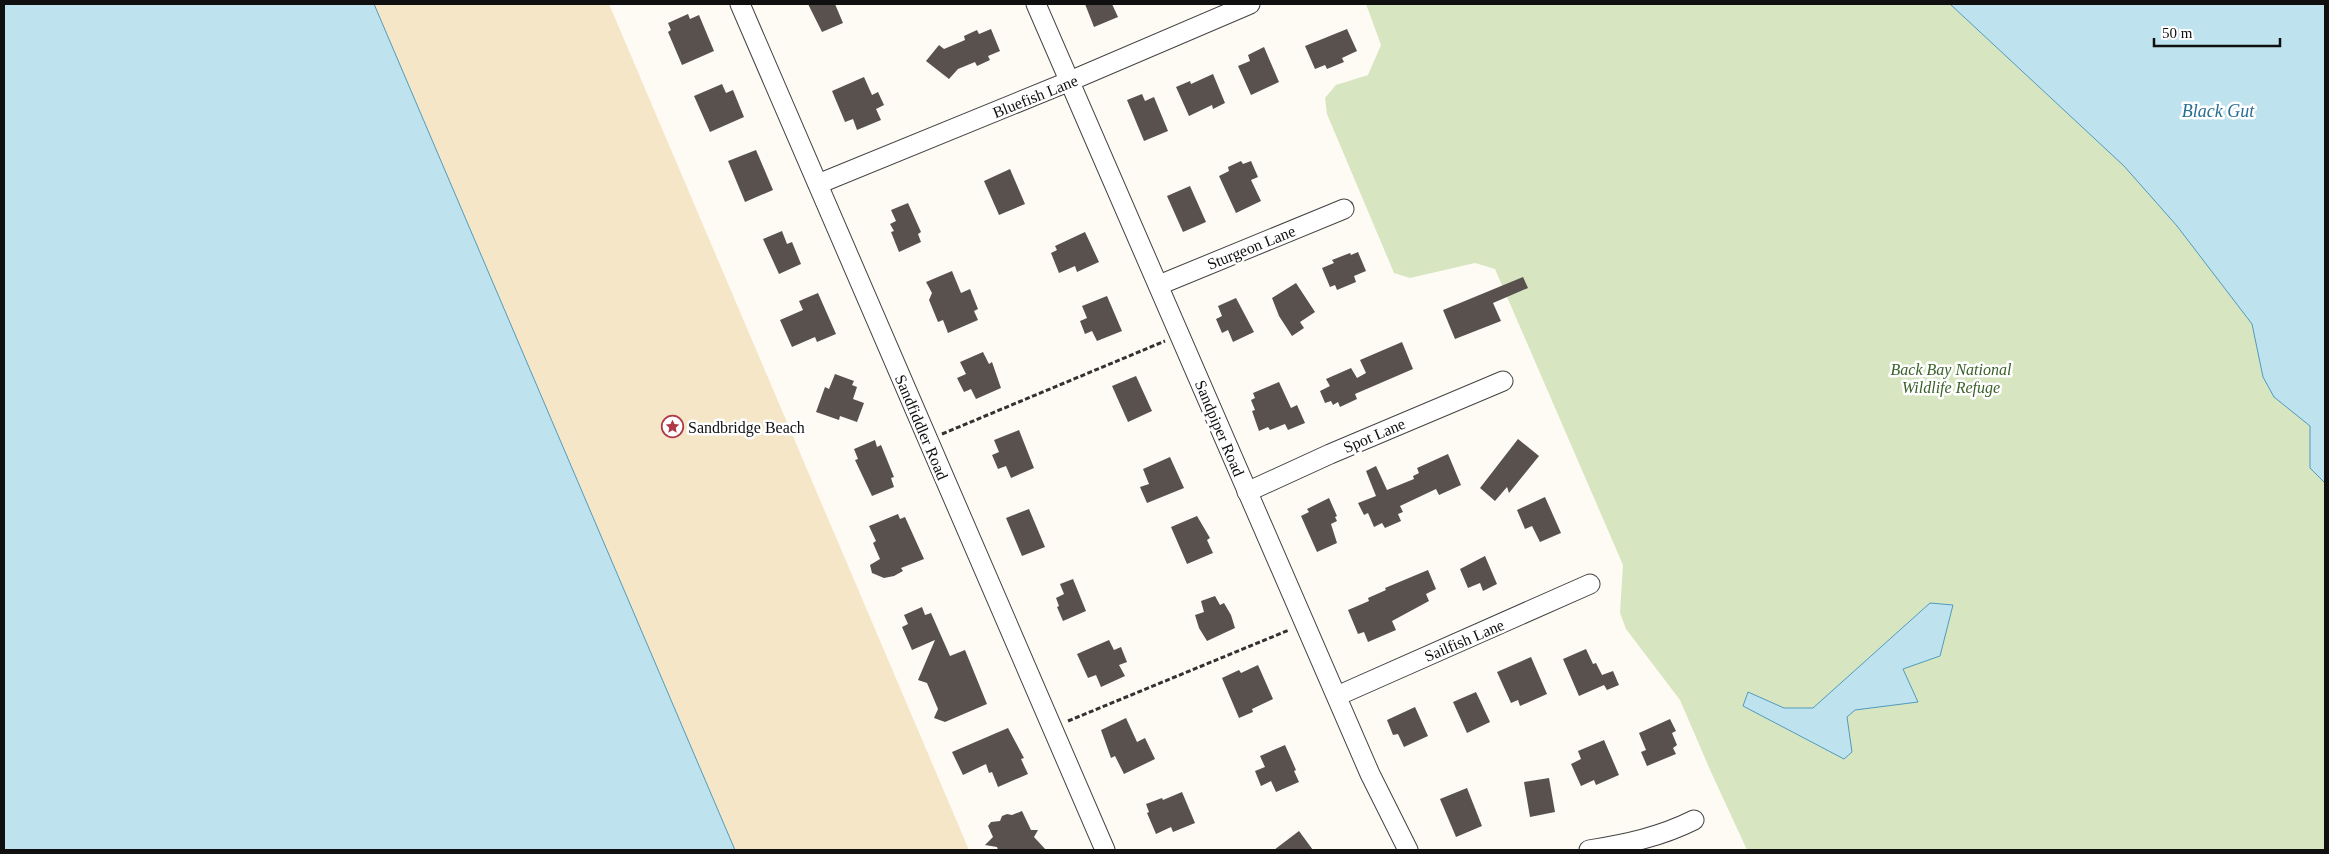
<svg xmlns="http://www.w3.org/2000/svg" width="2329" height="854" viewBox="0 0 2329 854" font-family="Georgia,serif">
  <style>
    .green { fill: #d7e5c1 }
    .sand { fill: #f4e6c7 }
    .water { fill: #bfe2ef; stroke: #4f9bbd }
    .building { fill: #58514e }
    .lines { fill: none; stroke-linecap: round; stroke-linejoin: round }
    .minor-casing { stroke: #434343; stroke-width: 21 }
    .path { stroke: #323232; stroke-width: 3; stroke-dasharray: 5 2.5; stroke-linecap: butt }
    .minor { stroke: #fff; stroke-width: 19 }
    .labels { text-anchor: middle; stroke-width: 5; stroke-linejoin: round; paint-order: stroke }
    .street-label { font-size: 16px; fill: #101010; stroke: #fff }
    .park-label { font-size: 16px; font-style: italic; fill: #396128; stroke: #fff }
    .poi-label { font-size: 16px; fill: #101010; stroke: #fff; text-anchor: start }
    .water-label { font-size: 18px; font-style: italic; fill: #286e93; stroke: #fff }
  </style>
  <rect width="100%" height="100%" fill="#fefbf5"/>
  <!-- green -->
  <path class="green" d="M1366,4H2325V850H1747L1711,772L1680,700L1626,629L1620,613L1623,565L1495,269L1475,263L1410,278L1394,273L1327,114L1325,98L1336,85L1368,75L1381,45Z"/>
  <!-- sand -->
  <path class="sand" d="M374,4H609L969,850H735Z"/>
  <!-- water -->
  <g class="water">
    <path d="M4,4H374L735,850H4Z"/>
    <path d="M1950,4H2325V483L2310,468V426L2274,397L2263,377L2252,324L2177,226L2124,166Z"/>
    <path d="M1930,603L1953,605L1940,656L1903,669L1918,702L1855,710L1847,717L1852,752L1844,759L1743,706L1748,692L1784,708H1813Z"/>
  </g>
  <!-- building -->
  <g class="building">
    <path d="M808,4H835L843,23L822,32Z"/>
    <path d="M1085,4H1112L1118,17L1094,27Z"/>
    <path d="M688,14L690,19L699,15L714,51L682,65L668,32L671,30L668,23Z"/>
    <path d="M991,29L1000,51L988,56L990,60L977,66L975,62L958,69L949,79L926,61L939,45L944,49L965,40L964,36L977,30L979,34Z"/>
    <path d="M1347,29L1357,51L1342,58L1344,62L1327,69L1325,65L1315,69L1305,46Z"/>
    <path d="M1264,47L1279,82L1251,95L1238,66L1250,61L1248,55Z"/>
    <path d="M1213,74L1225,103L1213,109L1212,105L1189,116L1176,87L1190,81L1191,84Z"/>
    <path d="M864,77L872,95L878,92L884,105L876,109L881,120L857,130L853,119L845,122L832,91Z"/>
    <path d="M722,84L726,93L733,90L744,117L710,132L694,96Z"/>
    <path d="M1142,94L1145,101L1154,97L1168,131L1144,141L1127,100Z"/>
    <path d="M756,150L773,190L745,202L728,161Z"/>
    <path d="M1241,161L1243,164L1251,161L1258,177L1251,180L1261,201L1236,213L1219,176L1229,171L1228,167Z"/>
    <path d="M1010,169L1025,204L999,215L984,181Z"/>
    <path d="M1190,186L1206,222L1183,232L1167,196Z"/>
    <path d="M908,203L921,232L918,234L921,242L899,252L891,232L894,231L890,224L896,221L891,210Z"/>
    <path d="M782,231L787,244L792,242L801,264L779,274L763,239Z"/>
    <path d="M1085,232L1099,262L1077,272L1075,266L1059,273L1051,253L1057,250L1055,246Z"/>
    <path d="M1358,252L1366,271L1354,276L1356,282L1337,290L1335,285L1330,287L1322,268L1334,263L1332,260L1350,253L1351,255Z"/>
    <path d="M952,271L961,293L970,289L978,309L974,311L978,320L948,333L943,320L938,322L929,300L932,293L926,282Z"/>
    <path d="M1523,277L1528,288L1493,303L1501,321L1455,339L1443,310Z"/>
    <path d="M1296,283L1315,312L1300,322L1304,328L1292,336L1279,316L1272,298Z"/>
    <path d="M818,293L836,334L817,342L815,337L792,347L780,320L803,310L799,301Z"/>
    <path d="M1107,296L1122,331L1097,341L1092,331L1085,334L1080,321L1087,318L1082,306Z"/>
    <path d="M1236,298L1254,332L1233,342L1228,330L1222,333L1216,319L1222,316L1218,306Z"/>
    <path d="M1402,342L1413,369L1355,394L1357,399L1340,407L1338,402L1333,405L1331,401L1325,403L1320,391L1330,386L1326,379L1351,368L1357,378L1366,373L1360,360Z"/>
    <path d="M983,352L989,364L992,362L1001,388L976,399L971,389L964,392L957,378L966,374L960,362Z"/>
    <path d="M835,374L854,381L852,385L857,387L853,399L864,403L857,422L840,416L839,420L816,412L825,387L829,389Z"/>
    <path d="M1136,376L1152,411L1128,422L1112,386Z"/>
    <path d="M1279,382L1291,408L1297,405L1305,423L1288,430L1285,424L1270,430L1268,427L1259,431L1252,411L1255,410L1251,400L1255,398L1253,393Z"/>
    <path d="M1019,430L1034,468L1011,478L1006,466L998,469L992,455L999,452L994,440Z"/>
    <path d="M1518,439L1539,456L1509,493L1507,487L1495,501L1480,488Z"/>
    <path d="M875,440L877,447L881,445L894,477L891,478L894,487L872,496L855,460L858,459L854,449Z"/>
    <path d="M1448,454L1461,485L1439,495L1436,489L1400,506L1403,512L1398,514L1401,521L1385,528L1382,523L1374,527L1368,513L1364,515L1358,503L1376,496L1366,471L1376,466L1387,490L1414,479L1413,476L1419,473L1417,468Z"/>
    <path d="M1170,457L1184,488L1147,503L1140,487L1149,484L1143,469Z"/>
    <path d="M1545,497L1561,533L1540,542L1532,526L1525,529L1517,510Z"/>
    <path d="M1329,498L1337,516L1335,517L1337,521L1331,524L1337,543L1317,552L1301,516L1309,512L1307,509Z"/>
    <path d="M1029,509L1045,547L1022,556L1006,518Z"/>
    <path d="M898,514L900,519L905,517L924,559L901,568L903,571L894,576L884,578L872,573L870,565L880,559L873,543L876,541L869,526Z"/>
    <path d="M1197,516L1210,538L1207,540L1213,553L1187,564L1171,527Z"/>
    <path d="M1485,556L1497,584L1483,591L1480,583L1468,588L1460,569Z"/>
    <path d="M1428,570L1436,589L1426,594L1429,601L1392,621L1396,630L1368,642L1364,632L1358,634L1348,610L1369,601L1368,598L1386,590L1385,588Z"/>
    <path d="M1073,579L1086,611L1063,621L1057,607L1059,606L1056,598L1064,594L1060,584Z"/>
    <path d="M1215,596L1220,605L1224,603L1231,615L1235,628L1207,641L1199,628L1195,615L1204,612L1201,601Z"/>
    <path d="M922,607L925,615L931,613L950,656L965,650L987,704L945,722L934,718L938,709L927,683L918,680L935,640L912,650L902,627L908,624L904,615Z"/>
    <path d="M1109,640L1114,650L1121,647L1127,662L1119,665L1125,676L1101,687L1096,675L1088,678L1077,654Z"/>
    <path d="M1586,649L1593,664L1596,663L1602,675L1613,671L1619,685L1607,690L1604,685L1579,696L1563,659Z"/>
    <path d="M1531,657L1547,694L1520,706L1518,700L1511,703L1497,672Z"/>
    <path d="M1258,665L1273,699L1252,709L1253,712L1239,718L1222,678L1239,670L1241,673Z"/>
    <path d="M1476,692L1490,722L1467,733L1453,702Z"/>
    <path d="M1415,707L1428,736L1404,747L1398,734L1393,735L1387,720Z"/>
    <path d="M1126,718L1137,742L1145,738L1155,759L1124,774L1115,756L1111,758L1101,730Z"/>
    <path d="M1670,719L1676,731L1672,733L1677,745L1673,748L1676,754L1647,766L1641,752L1646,750L1639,733Z"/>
    <path d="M1008,728L1024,758L1021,759L1028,774L998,787L992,772L989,773L986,764L963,775L952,752Z"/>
    <path d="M1604,740L1619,775L1596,785L1594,780L1581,786L1571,764L1581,759L1578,751Z"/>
    <path d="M1285,745L1296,770L1294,771L1299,782L1276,792L1271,781L1261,786L1255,771L1265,767L1260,756Z"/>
    <path d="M1549,778L1555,812L1530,817L1524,782Z"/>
    <path d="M1467,788L1482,826L1456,837L1440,799Z"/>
    <path d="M1182,792L1195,823L1173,832L1171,827L1156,834L1147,813L1149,812L1146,804L1162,798L1163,800Z"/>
    <path d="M1022,811L1031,830H1038L1034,837L1046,850H998L997,847L985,845L993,837L988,826L991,822L1000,821L1002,816L1007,814L1012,815Z"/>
    <path d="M1299,831L1313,850H1274Z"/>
  </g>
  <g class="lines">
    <defs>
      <g id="minor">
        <path d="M740,4L1105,850"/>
        <path d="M1036,4L1370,774L1408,850"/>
        <path d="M818,184L1070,81L1250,4"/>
        <path d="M1159,285L1344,209"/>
        <path d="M1247,492L1330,454L1503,381"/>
        <path d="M1337,696L1590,584"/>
        <path d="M1589,850C1626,844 1660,837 1694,820"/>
      </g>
    </defs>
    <!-- minor casing -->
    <use href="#minor" class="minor-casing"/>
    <!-- path -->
    <g class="path">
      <path d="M942,434L1165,341"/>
      <path d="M1068,721L1289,630"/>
    </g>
    <!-- minor -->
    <use href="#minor" class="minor"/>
  </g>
  <!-- icons -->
  <defs>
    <symbol id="sight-ring" viewBox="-11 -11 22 22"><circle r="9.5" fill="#fff" stroke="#b03949" stroke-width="1.5"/><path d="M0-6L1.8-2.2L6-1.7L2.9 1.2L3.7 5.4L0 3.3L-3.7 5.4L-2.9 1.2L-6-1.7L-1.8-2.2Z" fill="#b03949"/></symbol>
  </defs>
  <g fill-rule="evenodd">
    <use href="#sight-ring" x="660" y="414" width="25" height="25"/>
  </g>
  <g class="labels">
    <!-- street labels -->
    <g class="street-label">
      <text transform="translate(1035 96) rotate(-22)" y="6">Bluefish Lane</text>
      <text transform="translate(1251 247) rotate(-22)" y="6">Sturgeon Lane</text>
      <text transform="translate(922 427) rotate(67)" y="6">Sandfiddler Road</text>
      <text transform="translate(1220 428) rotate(67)" y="6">Sandpiper Road</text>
      <text transform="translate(1374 435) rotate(-23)" y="6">Spot Lane</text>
      <text transform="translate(1464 640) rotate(-23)" y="6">Sailfish Lane</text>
    </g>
    <!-- park labels -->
    <g class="park-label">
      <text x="1951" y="375">Back Bay National<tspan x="1951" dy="18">Wildlife Refuge</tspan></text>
    </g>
    <!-- poi labels -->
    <g class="poi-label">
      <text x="688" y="433">Sandbridge Beach</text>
    </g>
    <!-- water labels -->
    <g class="water-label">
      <text x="2218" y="117">Black Gut</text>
    </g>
  </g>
  <!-- border -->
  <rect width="2329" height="854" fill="none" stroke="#101010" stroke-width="10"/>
  <!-- scale -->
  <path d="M2154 38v8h126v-8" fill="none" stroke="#101010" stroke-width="2.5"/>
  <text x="2162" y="38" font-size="15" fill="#101010" stroke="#ffffff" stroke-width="4" paint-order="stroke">50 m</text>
</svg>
